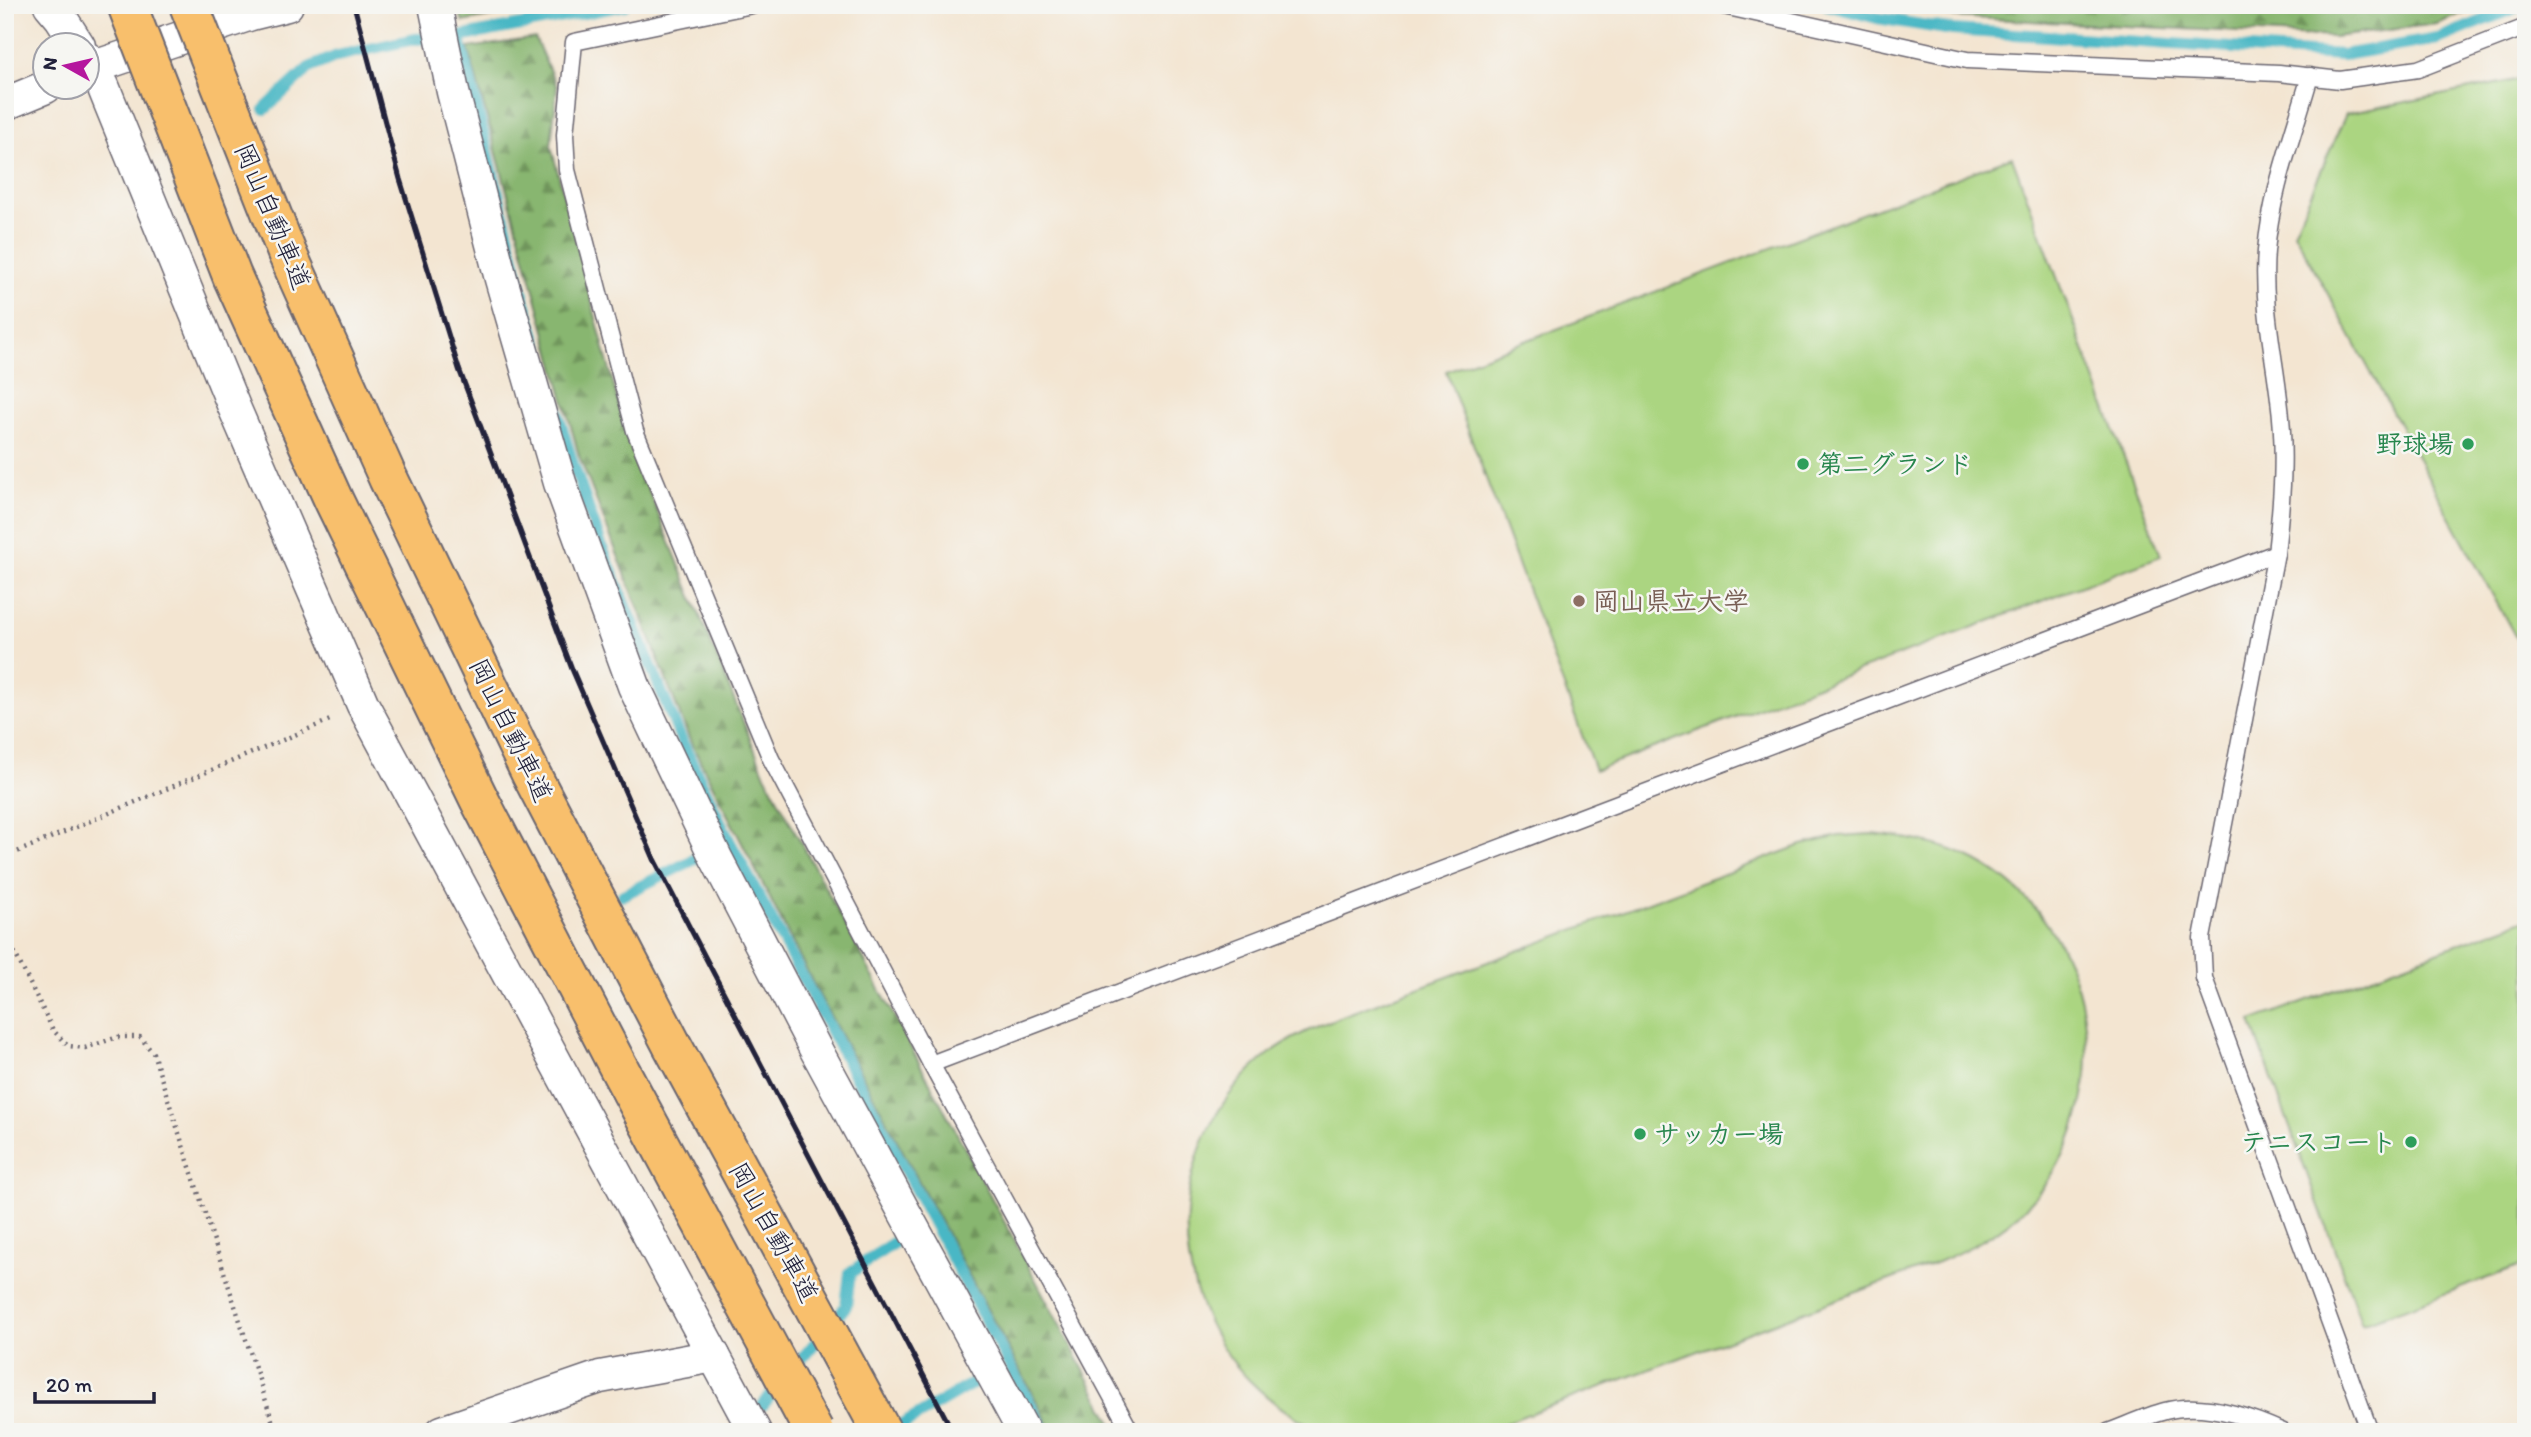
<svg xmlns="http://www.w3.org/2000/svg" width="2531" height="1437" viewBox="0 0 2531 1437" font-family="Itim,'Klee One',sans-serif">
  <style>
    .forest { fill: url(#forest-firs); stroke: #556c55; stroke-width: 2 }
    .pitch { fill: #abd581; stroke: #667c5e; stroke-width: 2 }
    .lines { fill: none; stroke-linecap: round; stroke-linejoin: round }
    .stream { stroke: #4ab7c5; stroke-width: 12 }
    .lane-casing { stroke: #6b6670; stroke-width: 19 }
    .street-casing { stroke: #6b6670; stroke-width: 35 }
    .path { stroke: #6b6670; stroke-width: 4.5; stroke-dasharray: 2 5; stroke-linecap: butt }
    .lane { stroke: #fff; stroke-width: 16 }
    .street { stroke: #fff; stroke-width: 32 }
    .rail { stroke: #22223b; stroke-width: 5 }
    .highway-bridge-casing { stroke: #6b6670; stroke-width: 42; stroke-linecap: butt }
    .highway-bridge { stroke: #f8bf6c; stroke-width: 38 }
    .leisure-dot { fill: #2e9e5b; stroke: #f6f6f2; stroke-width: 2.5 }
    .education-dot { fill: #8d6e63; stroke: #f6f6f2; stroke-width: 2.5 }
    .labels { text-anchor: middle; stroke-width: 5; stroke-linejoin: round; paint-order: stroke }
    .street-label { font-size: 26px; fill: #22223b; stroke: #f6f6f2 }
    .leisure-label { font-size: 26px; font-weight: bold; fill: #27864d; stroke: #f6f6f2; text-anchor: end }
    .education-label { font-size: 26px; font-weight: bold; fill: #785e54; stroke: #f6f6f2; text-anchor: start }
  </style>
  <defs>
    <pattern id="forest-firs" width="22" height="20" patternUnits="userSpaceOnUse" patternTransform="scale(1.75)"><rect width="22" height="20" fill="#88b66f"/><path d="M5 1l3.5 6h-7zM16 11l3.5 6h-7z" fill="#6f945c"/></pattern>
  </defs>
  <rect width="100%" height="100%" fill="#f6f6f2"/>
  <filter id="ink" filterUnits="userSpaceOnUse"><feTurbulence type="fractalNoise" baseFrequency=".0143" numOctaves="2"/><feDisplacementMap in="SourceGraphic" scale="14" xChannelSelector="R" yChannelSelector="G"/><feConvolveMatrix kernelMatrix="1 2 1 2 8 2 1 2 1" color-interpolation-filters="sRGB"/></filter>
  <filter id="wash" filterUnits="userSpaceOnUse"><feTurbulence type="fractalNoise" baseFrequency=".00686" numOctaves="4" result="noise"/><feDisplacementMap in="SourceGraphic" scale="28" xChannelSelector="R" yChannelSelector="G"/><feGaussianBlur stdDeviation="1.57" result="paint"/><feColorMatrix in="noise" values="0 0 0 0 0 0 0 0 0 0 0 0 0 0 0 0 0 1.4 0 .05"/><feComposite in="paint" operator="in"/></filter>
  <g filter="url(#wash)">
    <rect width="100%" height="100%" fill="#f3e5d1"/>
    <!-- forest -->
    <g class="forest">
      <path d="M474,5H550L463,22L458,9Z"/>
      <path d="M1891,5H2482L2437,24L2334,37L1952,17Z"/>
      <path d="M535,38L557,87L551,146L628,440L765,775L1117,1432H1053L815,987L691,743L579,456L468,48Z"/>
    </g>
    <!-- pitch -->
    <g class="pitch">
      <path d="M2526,78V656L2294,232L2346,114Z"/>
      <path d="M2012,157L2161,556L1595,770L1446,371Z"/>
      <path d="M1872,834C1904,837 1935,842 1964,855C2099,916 2127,1102 2027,1206C2002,1232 1971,1248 1938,1262C1834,1301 1730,1339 1626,1378C1593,1390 1560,1402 1526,1415C1512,1420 1497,1428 1482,1431C1466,1435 1445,1432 1428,1432C1397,1432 1365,1435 1334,1432C1305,1429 1269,1400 1249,1380C1159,1287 1167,1135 1269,1054C1290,1038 1313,1028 1337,1018L1802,845L1839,836Z"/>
      <path d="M2526,919V1264L2362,1324L2251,1021Z"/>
    </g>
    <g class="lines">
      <!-- stream -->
      <g class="stream">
        <path d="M1827,5L1877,18L1953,30L2342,55L2438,39L2522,5"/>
        <path d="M459,37L524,299L571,458L601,545L683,744L730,842L1045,1432"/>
        <path d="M265,109L309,68L337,56L415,39L459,37L625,5"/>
        <path d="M623,895L713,850"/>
        <path d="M763,1405L846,1306L850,1273L912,1230"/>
        <path d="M890,1432L992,1372"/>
      </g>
    </g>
  </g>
  <g filter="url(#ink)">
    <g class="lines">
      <defs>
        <g id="lane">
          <path d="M752,5L574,42L565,135L567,170L635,431L771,759L931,1064L1131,1432"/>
          <path d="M1719,5L1967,60L2279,73L2340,80L2418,69L2526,27"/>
          <path d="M2310,76C2294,133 2271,192 2266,251C2262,301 2273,350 2279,399C2286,451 2282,501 2276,553L2202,938L2204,978L2370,1432"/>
          <path d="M931,1064L2276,553"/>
          <path d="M2108,1432C2127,1425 2146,1416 2165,1411C2203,1401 2248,1416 2283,1432"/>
        </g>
        <g id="street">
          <path d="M50,5L61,18L79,46"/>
          <path d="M435,5L453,92L501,279L560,483L634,686L716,858L815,1048L1024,1432"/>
          <path d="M88,59L103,86L234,407L363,705L755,1432"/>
          <path d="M88,69L251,14L287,5"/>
          <path d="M5,104L46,87"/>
          <path d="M442,1432L600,1377L714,1356"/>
        </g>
      </defs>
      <!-- lane casing -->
      <use href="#lane" class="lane-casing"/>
      <!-- street casing -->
      <use href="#street" class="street-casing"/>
      <!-- path -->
      <g class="path">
        <path d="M5,857L330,720"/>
        <path d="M5,933L53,1030L68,1046L85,1048L118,1037H140L153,1053L276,1432"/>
      </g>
      <!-- lane -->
      <use href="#lane" class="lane"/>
      <!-- street -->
      <use href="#street" class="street"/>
      <!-- rail -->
      <path class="rail" d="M354,5L400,179L459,369L572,669L654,859L953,1432"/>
      <defs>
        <g id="highway-bridge">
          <path d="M127,5L232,276L334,501L479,799L621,1072L814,1432"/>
          <path d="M189,5L287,253L388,478L531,774L672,1045L882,1432"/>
        </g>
      </defs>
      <!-- highway-bridge casing -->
      <use href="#highway-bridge" class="highway-bridge-casing"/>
      <!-- highway-bridge -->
      <use href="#highway-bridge" class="highway-bridge"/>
    </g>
  </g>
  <!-- markers -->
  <g class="leisure-dot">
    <circle cx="2468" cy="444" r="7"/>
    <circle cx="1803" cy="464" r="7"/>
    <circle cx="1640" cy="1134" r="7"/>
    <circle cx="2411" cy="1142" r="7"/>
  </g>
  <circle class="education-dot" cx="1579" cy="601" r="7"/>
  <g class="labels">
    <!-- street labels -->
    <g class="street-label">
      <text transform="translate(273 216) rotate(67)" y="9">岡山自動車道</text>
      <text transform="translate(511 730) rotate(64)" y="9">岡山自動車道</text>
      <text transform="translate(774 1232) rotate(61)" y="9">岡山自動車道</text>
    </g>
    <!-- leisure labels -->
    <g class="leisure-label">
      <text x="2454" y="453">野球場</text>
      <text x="1817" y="473" text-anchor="start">第二グランド</text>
      <text x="1654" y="1143" text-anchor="start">サッカー場</text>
      <text x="2397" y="1151">テニスコート</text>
    </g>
    <!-- education labels -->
    <g class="education-label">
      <text x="1593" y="610">岡山県立大学</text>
    </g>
  </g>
  <!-- margin -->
  <rect width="2531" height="1437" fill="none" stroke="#f6f6f2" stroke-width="28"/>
  <!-- north arrow -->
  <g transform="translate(66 66) rotate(278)"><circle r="33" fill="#f6f6f2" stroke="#a1a1a9" stroke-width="2"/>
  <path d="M0-5L12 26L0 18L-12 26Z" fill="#b5179e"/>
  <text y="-10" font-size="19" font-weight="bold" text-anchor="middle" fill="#22223b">N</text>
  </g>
  <!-- scale -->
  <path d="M35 1392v10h119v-10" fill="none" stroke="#22223b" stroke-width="3.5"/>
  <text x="46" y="1392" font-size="21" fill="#22223b" stroke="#f6f6f2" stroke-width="5" paint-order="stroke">20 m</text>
</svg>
